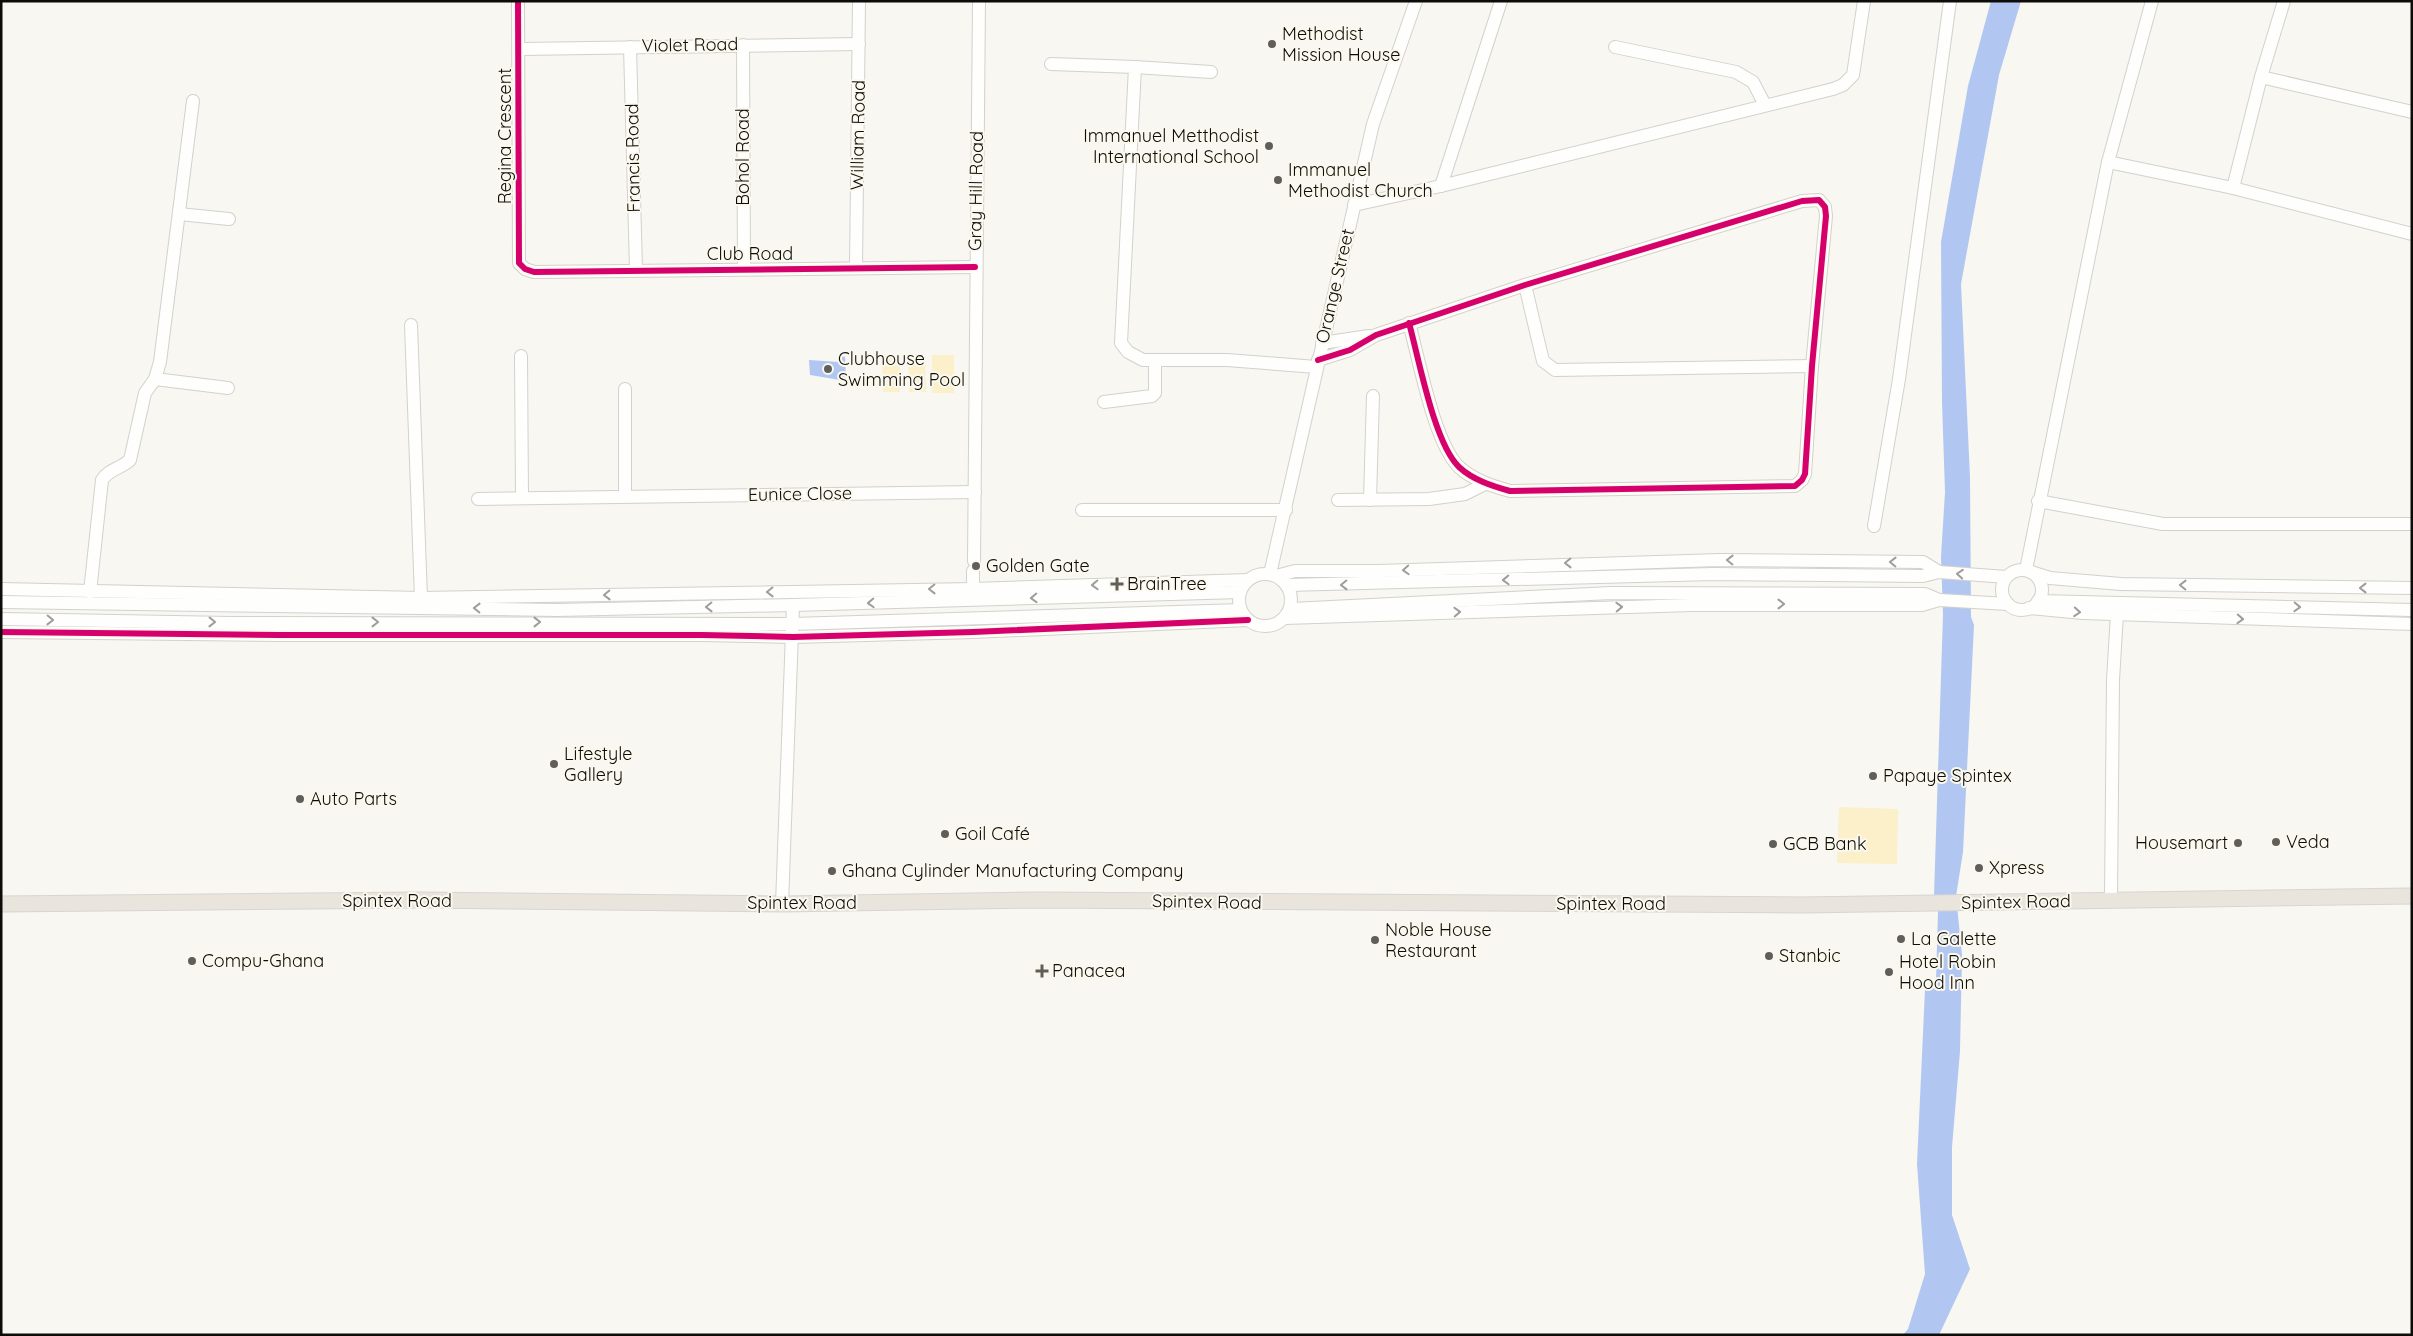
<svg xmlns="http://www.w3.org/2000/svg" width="2413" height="1336" viewBox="0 0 2413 1336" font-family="Quicksand,sans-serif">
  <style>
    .green { fill: #fbf0c9 }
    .water { fill: #b1c7f2 }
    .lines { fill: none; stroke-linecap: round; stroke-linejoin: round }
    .minor-casing { stroke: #d2d1cd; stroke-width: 14 }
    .major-casing { stroke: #d6d5d3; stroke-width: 17 }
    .minor { stroke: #fefefd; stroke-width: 12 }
    .major { stroke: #eae5dc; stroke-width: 15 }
    .cycleway-casing { stroke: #fbf8ee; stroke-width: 9 }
    .cycleway { stroke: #d6006c; stroke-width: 6 }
    .oneway { stroke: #9e9d9b }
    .poi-dot { fill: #5f5e5a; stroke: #fbf8ee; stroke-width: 2 }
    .labels { text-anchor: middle; stroke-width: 4; stroke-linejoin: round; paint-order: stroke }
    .poi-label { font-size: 18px; fill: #0d0c09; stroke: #fbf8ee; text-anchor: start }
    .street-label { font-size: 18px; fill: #0d0c09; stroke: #fbf8ee }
  </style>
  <rect width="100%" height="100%" fill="#f8f7f1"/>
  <!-- green -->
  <g class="green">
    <rect x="932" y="355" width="22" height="38"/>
    <path d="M900,356V392H883L882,357Z"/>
    <path d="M925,356L926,392H909L908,357Z"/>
    <path d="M1839,807L1898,809L1897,864L1837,863Z"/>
  </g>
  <!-- water -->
  <g class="water">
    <path d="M1991,1H2021L1999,75L1961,284L1970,477L1971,617L1974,625L1963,852L1956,896L1962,955L1960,1051L1952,1147V1215L1970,1269L1939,1335H1903L1908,1329L1925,1274L1917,1164L1925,989L1936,980L1938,912L1934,896L1943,614L1941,557L1945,492L1942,402L1941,242L1968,86Z"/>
    <path d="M839,356L845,357L846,381L810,375L809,360L839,362Z"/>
  </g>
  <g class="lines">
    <defs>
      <g id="minor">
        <path d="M518,1L519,263L525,269L534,272L975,267"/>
        <path d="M743,45L744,269"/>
        <path d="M630,47L636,270"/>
        <path d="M1615,47L1736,72L1753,82L1765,105"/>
        <path d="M520,49L859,44"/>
        <path d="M1051,64L1135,67L1121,343L1128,352L1143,360H1227L1316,367"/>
        <path d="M1135,67L1211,72"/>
        <path d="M2261,77L2412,112"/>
        <path d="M2108,162L2233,188L2412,234"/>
        <path d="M1441,186L1501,1"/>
        <path d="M2233,188L2261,77L2284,1"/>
        <path d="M1354,205L1441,186L1833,89L1843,85L1853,75L1864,1"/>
        <path d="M179,214L229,219"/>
        <path d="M856,268L859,1"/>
        <path d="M1525,285L1543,361L1555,370L1812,366"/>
        <path d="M411,325L421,598"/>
        <path d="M1322,343L1369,336"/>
        <path d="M521,356L522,498"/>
        <path d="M1318,360L1350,350L1376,335L1525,285L1802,201L1819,200L1825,207L1826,216L1812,366L1805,474L1802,480L1795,486L1510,491C1492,486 1473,480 1459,467C1434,443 1419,359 1409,323"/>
        <path d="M155,379L228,388"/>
        <path d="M625,389V495"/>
        <path d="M1104,402L1152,396L1155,393V360"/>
        <path d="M478,499L975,492"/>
        <path d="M1338,500L1429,499L1465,494L1485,484"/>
        <path d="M1370,500L1373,396"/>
        <path d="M2038,501L2163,524H2412"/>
        <path d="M1082,510H1286"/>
        <path d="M1874,526L1899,379L1950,1"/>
        <path d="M974,561L979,1"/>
        <path d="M2026,570L2108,162L2152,1"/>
        <circle cx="2022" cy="590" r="20"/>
        <path d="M2031,572L2050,578L2121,584L2412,588"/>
        <circle cx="1265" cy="600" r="26"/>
        <path d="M1270,574L1373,124L1416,1"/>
        <path d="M1276,576L1295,571H1378L1719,560L1923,562L1939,572"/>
        <path d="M1287,585L1713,574L1923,576L1939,572L2006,577"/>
        <path d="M1,589L421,598L973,589L1248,580"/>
        <path d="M973,589V571"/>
        <path d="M90,592L102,480C109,469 120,469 130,460L145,393L155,379L160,362L193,101"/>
        <path d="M2038,601L2412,610"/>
        <path d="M1,602L557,610L793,605L1240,592"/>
        <path d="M2029,608L2083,613L2412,624"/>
        <path d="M1291,609L1611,593L1925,594L1939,600"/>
        <path d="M1285,618L1692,605H1922L1939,600L2008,604"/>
        <path d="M1,619L230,623L793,624L1241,610"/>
        <path d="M1,632L279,635H702L793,637L973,632L1248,620"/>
        <path d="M2111,899L2113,680L2117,614"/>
        <path d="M782,904L793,605"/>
      </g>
      <path id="major" d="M1,904L419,900L782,904L1036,900L1801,905L2412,896"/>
    </defs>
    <!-- minor casing -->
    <use href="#minor" class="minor-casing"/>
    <!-- major casing -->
    <use href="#major" class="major-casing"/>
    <!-- minor -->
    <use href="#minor" class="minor"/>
    <!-- major -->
    <use href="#major" class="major"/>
    <defs>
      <g id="cycleway">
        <path d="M518,1L519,263L525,269L534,272L975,267"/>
        <path d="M1318,360L1350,350L1376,335L1525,285L1802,201L1819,200L1825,207L1826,216L1812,366L1805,474L1802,480L1795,486L1510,491C1492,486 1473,480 1459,467C1434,443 1419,359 1409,323"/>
        <path d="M1,632L279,635H702L793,637L973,632L1248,620"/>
      </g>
    </defs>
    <!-- cycleway casing -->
    <use href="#cycleway" class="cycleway-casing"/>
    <!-- cycleway -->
    <use href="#cycleway" class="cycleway"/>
  </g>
  <!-- one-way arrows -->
  <defs><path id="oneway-chevron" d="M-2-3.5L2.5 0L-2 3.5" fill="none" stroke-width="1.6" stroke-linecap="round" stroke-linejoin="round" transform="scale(1.25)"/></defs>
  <g class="oneway">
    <use href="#oneway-chevron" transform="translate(1730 560) rotate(-179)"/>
    <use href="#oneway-chevron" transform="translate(1893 562) rotate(-179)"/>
    <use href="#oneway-chevron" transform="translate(1568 563) rotate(179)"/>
    <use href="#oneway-chevron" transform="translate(1406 570) rotate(177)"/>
    <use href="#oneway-chevron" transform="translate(1960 574) rotate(-176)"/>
    <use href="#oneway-chevron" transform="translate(1506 580) rotate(178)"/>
    <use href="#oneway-chevron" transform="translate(1095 585) rotate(178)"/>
    <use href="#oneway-chevron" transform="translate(1344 585) rotate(179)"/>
    <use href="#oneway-chevron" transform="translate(2183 585) rotate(-179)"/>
    <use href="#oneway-chevron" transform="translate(2363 588) rotate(-180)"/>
    <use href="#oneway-chevron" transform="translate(932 589) rotate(179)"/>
    <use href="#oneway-chevron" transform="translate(770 592) rotate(179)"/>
    <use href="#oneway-chevron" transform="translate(607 595) rotate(179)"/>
    <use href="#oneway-chevron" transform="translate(1034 598) rotate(178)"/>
    <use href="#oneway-chevron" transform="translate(871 603) rotate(178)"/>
    <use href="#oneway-chevron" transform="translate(1781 604)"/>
    <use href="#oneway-chevron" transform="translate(709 607) rotate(179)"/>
    <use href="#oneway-chevron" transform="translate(1619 607) rotate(-2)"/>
    <use href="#oneway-chevron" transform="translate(2297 607) rotate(2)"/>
    <use href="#oneway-chevron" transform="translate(477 608) rotate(-179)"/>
    <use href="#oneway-chevron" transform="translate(1457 612) rotate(-2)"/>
    <use href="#oneway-chevron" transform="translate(2077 612) rotate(4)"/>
    <use href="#oneway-chevron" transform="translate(2240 619) rotate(2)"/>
    <use href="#oneway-chevron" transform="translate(50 620) rotate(1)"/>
    <use href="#oneway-chevron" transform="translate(212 622) rotate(1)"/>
    <use href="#oneway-chevron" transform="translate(375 622)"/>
    <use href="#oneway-chevron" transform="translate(537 622)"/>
  </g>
  <!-- markers -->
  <g class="poi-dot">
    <circle cx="1272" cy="44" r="5"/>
    <circle cx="1269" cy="146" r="5"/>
    <circle cx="1278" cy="180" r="5"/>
    <circle cx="828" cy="369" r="5"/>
    <circle cx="976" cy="566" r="5"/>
    <path d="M1114.5 576.5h5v5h5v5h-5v5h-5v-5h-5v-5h5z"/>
    <circle cx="554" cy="764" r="5"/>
    <circle cx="1873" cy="776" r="5"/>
    <circle cx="300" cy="799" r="5"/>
    <circle cx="945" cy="834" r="5"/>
    <circle cx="2276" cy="842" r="5"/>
    <circle cx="2238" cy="843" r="5"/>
    <circle cx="1773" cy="844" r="5"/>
    <circle cx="1979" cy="868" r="5"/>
    <circle cx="832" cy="871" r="5"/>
    <circle cx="1901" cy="939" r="5"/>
    <circle cx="1375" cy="940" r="5"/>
    <circle cx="1769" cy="956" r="5"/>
    <circle cx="192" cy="961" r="5"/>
    <path d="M1039.5 963.5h5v5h5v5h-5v5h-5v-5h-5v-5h5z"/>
    <circle cx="1889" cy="972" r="5"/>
  </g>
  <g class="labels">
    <!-- poi labels -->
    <g class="poi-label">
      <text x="1282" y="40">Methodist<tspan x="1282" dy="21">Mission House</tspan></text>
      <text x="1259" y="142" text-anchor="end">Immanuel Metthodist<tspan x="1259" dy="21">International School</tspan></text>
      <text x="1288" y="176">Immanuel<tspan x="1288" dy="21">Methodist Church</tspan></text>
      <text x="838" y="365">Clubhouse<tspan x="838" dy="21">Swimming Pool</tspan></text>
      <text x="986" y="572">Golden Gate</text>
      <text x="1127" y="590">BrainTree</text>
      <text x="564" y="760">Lifestyle<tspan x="564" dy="21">Gallery</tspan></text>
      <text x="1883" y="782">Papaye Spintex</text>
      <text x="310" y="805">Auto Parts</text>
      <text x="955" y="840">Goil Café</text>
      <text x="2286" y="848">Veda</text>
      <text x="2228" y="849" text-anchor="end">Housemart</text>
      <text x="1783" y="850">GCB Bank</text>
      <text x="1989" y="874">Xpress</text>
      <text x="842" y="877">Ghana Cylinder Manufacturing Company</text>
      <text x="1385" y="936">Noble House<tspan x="1385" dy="21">Restaurant</tspan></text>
      <text x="1911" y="945">La Galette</text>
      <text x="1779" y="962">Stanbic</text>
      <text x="202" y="967">Compu-Ghana</text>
      <text x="1899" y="968">Hotel Robin<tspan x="1899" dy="21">Hood Inn</tspan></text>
      <text x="1052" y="977">Panacea</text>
    </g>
    <!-- street labels -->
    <g class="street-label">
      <text transform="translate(690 45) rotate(-1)" y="6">Violet Road</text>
      <text transform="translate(858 135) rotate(-89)" y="6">William Road</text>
      <text transform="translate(505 136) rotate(-90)" y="6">Regina Crescent</text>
      <text transform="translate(743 157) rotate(-90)" y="6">Bohol Road</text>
      <text transform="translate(633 158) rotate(-91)" y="6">Francis Road</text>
      <text transform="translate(976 191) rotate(-89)" y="6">Gray Hill Road</text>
      <text x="750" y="260">Club Road</text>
      <text transform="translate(1335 286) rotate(-77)" y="6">Orange Street</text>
      <text transform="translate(800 494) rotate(-1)" y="6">Eunice Close</text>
      <text x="397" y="907">Spintex Road</text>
      <text transform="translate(1207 902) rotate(1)" y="6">Spintex Road</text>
      <text transform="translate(2016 902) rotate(-1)" y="6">Spintex Road</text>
      <text x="802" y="909">Spintex Road</text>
      <text x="1611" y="910">Spintex Road</text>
    </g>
  </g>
  <!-- border -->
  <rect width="2413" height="1336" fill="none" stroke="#0d0c09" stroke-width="5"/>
</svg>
